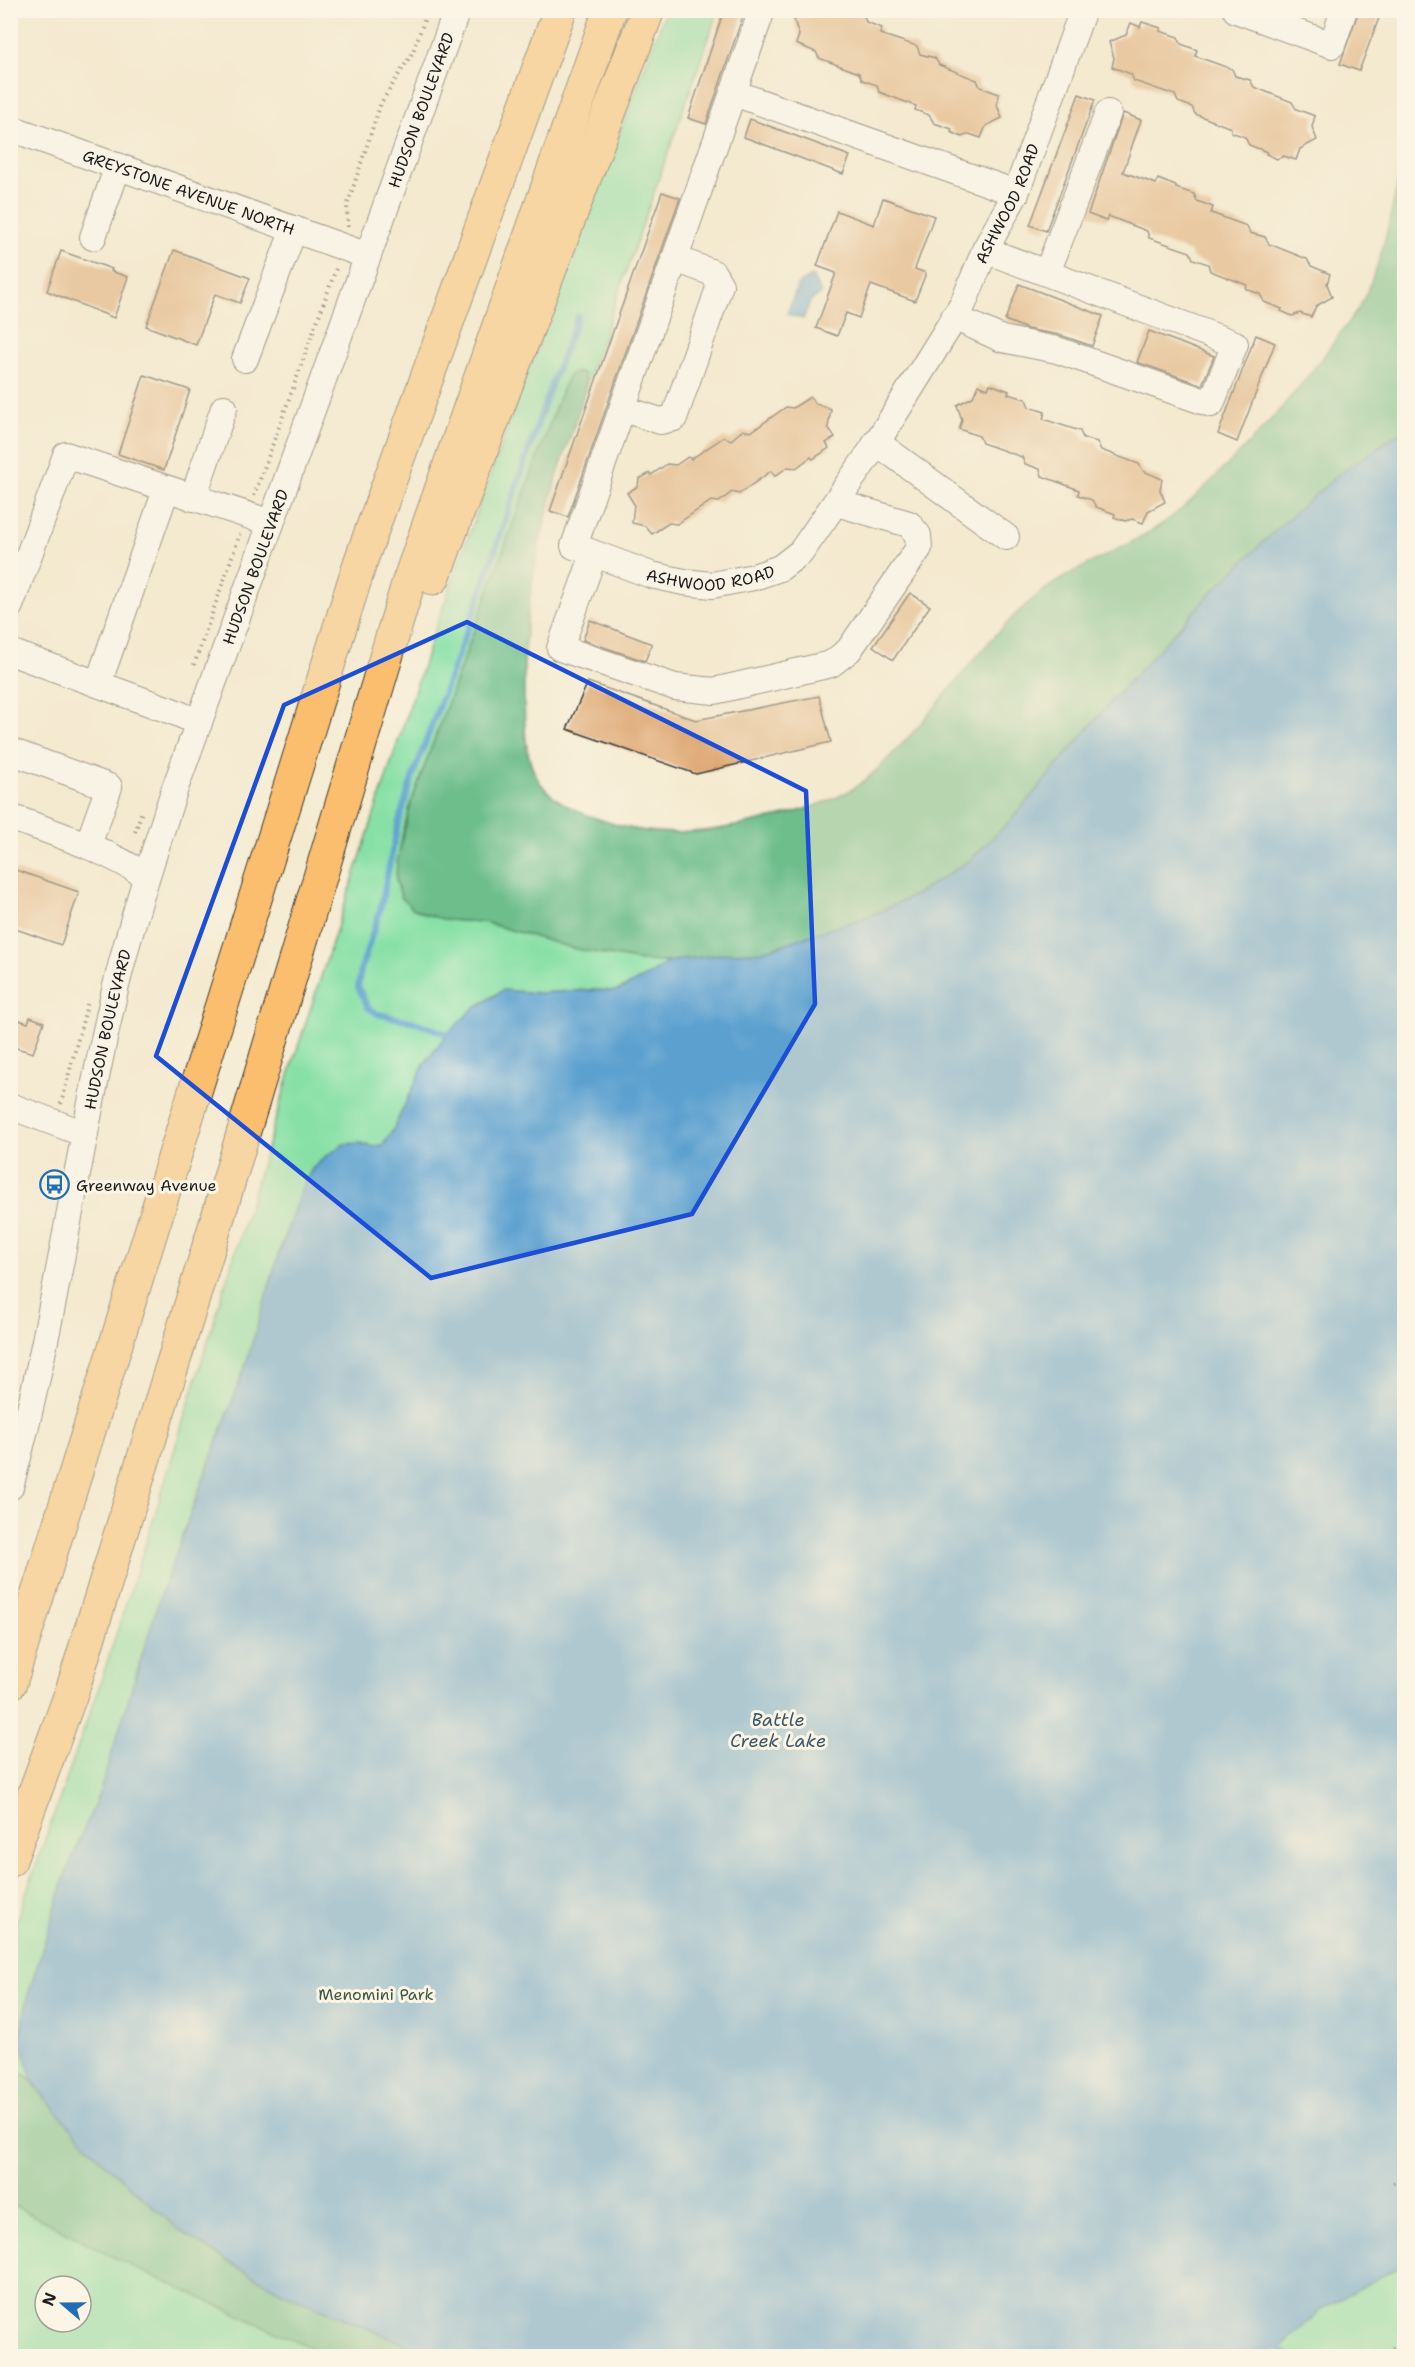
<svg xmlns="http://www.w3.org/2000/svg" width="1415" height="2367" viewBox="0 0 1415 2367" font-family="'Shantell Sans',sans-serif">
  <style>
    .green { fill: #87e0a6; stroke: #527e61; stroke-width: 1.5; fill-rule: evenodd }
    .forest { fill: #6dbe8b; stroke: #446d54; stroke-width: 1.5 }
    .water { fill: #5ca0d0; stroke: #3c5e76; stroke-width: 1.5 }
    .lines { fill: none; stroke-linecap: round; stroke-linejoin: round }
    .stream { stroke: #5ca0d0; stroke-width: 6 }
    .building { fill: #dca36c }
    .minor-casing { stroke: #3c3b37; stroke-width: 28 }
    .highway-casing { stroke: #3c3b37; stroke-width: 35 }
    .path { stroke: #3c3b37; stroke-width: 4; stroke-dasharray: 1.5 4.5; stroke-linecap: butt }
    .minor { stroke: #fff; stroke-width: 26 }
    .highway { stroke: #fbbe6e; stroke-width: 33 }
    .marked { fill: none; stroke: #1d4ed8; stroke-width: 4.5; stroke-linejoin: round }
    .labels { text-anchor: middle; stroke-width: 6; stroke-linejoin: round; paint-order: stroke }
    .street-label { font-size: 16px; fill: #1c1c1c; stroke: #fcf5e5 }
    .poi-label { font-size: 16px; fill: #1c1c1c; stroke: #fcf5e5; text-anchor: start }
    .park-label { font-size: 16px; fill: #3c5745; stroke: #fcf5e5 }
    .water-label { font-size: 18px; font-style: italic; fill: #39576d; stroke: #fcf5e5 }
  </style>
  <rect width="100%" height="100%" fill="#fcf5e5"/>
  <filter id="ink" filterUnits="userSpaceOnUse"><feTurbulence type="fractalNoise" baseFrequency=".0167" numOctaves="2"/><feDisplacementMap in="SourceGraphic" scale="12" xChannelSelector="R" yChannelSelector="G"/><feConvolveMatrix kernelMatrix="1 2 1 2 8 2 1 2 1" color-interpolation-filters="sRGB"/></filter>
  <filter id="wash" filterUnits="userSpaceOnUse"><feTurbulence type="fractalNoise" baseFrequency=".008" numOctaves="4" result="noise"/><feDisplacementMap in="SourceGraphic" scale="24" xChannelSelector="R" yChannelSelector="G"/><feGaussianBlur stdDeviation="1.35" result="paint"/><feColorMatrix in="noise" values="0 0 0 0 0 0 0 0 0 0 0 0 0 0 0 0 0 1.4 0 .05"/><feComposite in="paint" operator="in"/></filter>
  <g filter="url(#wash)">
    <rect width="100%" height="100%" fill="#f4ead0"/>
    <!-- green -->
    <path class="green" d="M666,11H718L583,394L586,384L562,390L411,803L402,835L396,880L446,920L484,922L572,948L641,961L668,962L649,975L617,991L588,990L540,993L447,1034L425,1063L392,1132L384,1144L373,1147L360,1143L301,1189L278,1256L246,1364L181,1538L1404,1982V2356H11L10,1939L101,1681L151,1527L294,1059L433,635L519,395ZM45,2286H81V2322H45Z"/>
    <!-- forest -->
    <g class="forest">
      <path d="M1404,149V430L1386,441L1278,528L1210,594L1107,706L1013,818L969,861L917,894L870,916L760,952L728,953L668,962L641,961L572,948L484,922L446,920L425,914L412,908L401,897L396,880L397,862L411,803L562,390L569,375L578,372L583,373L586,384C578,418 565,451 555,484C534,557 522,624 524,700C525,724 524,749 534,772C548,804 590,817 621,826C661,837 701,833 741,825C778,817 817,809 849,791C868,780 883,764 898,748C945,701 982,641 1034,598C1072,567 1118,553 1159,526C1182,511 1201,491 1220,472C1265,429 1306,382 1342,331C1350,321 1359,309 1364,298C1386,252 1394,199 1404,149Z"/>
      <path d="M17,2072L27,2076L56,2111L101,2160L179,2230L228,2262L284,2293L434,2356H330L137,2269L11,2204L10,2075Z"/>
    </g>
    <!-- water -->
    <g class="water">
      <path d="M811,276L813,277L821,294L811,300L803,319L787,314L798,284Z"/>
      <path d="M1404,430V2264L1322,2309L1279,2349L1218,2356H434L284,2293L228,2262L179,2230L101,2160L56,2111L32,2080L20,2038L27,1998L67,1870L100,1791L160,1597L246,1364L278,1256L301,1189L312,1169L326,1156L344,1144L360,1143L373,1147L384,1144L392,1132L425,1063L447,1034L474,1008L503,990L540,993L588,990L617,991L649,975L668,962L728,953L760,952L870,916L917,894L969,861L1013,818L1107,706L1210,594L1278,528L1339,474Z"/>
    </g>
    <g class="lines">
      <!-- stream -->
      <g class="stream">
        <path d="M447,1034L415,1022L378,1014L368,1008L358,987L361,969L380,910L398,824L413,776L478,601L551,385L578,316"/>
        <path d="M1279,2349L1289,2356"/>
      </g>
    </g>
    <g id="blocks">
      <!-- building -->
      <g class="building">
        <path d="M724,10H745L706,124L688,118Z"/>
        <path d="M811,10H850L864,15L866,22L882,28L880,34L917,46L920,54L935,58L939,65L977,80L980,87L999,94L997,105L1002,118L986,126L981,138L969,134L962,137L951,132L952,129L934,123L929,115L915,110L916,106L879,92L877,85L862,80L859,73L819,58L816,52L796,44L799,35L794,20Z"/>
        <path d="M1359,10H1382L1359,71L1340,64Z"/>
        <path d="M1142,22L1161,28L1160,31L1178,37L1181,44L1197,50L1195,56L1232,69L1235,76L1250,80L1254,87L1292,102L1296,109L1315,116L1312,127L1317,140L1300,149L1296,160L1284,156L1277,159L1266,154L1267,152L1249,145L1245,137L1231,132V128L1195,114L1192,107L1178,102L1175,95L1134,81L1131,74L1112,67L1114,58L1109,42L1126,35L1131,23L1140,27Z"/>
        <path d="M1079,94L1095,100L1046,231L1030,225Z"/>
        <path d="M1123,113L1141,120L1123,172L1156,184L1158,179L1176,186V188L1194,194L1197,201L1213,207L1211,213L1247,226L1250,233L1265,237L1269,244L1307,259L1311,266L1330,274L1327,284L1332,297L1316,306L1311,317L1300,313L1292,316L1281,311L1282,309L1264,302L1260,294L1246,289L1247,285L1210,271L1208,264L1193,259L1190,252L1149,238L1147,231L1108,216L1106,221L1088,214Z"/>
        <path d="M750,119L850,156L843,174L744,137Z"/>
        <path d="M662,192L680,198L568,517L550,511Z"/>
        <path d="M883,198L934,216L915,269L926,273L915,301L871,285L859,318L846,313L837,336L816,328L836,273L817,266L837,211L874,225Z"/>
        <path d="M174,250L250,278L240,303L215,294L196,345L146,326Z"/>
        <path d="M61,251L112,269L111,271L128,277L114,318L47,291Z"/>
        <path d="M1019,284L1103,316L1092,346L1060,335L1027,329L1005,320Z"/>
        <path d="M1149,331L1214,356L1202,385L1137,362Z"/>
        <path d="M1256,335L1275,343L1237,442L1218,434Z"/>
        <path d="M144,375L190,390L164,470L118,454Z"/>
        <path d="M990,384L1009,391L1008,394L1026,399L1029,407L1045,412L1043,419L1080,431L1083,438L1097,442L1101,450L1139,464L1143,471L1162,479L1160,490L1165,502L1148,511L1143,523L1132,519L1125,521L1114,517L1115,514L1096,507L1092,500L1078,495L1079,490L1042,476L1040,469L1025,464L1022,457L982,443L979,436L959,429L962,420L957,405L973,397L978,385L988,389Z"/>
        <path d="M810,397L816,404L831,409L828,427L835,437L826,443L829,448L813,459L811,457L796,468L788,467L775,476L771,471L739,494L732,492L719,502L711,501L677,524L669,523L652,534L645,526L632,523L634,504L627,493L638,486L639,479L650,473L651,475L667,464L676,465L688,457L691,459L724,437L731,440L743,430L751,432L786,407L793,408Z"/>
        <path d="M910,593L930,606L893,660L873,646Z"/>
        <path d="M590,620L652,644L645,661L583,640Z"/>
        <path d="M588,682L696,720L819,696L831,742L696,774L567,729Z"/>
        <path d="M10,868L79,892L61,945L10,927Z"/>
        <path d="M10,1017L28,1023L30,1017L44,1022L33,1053L10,1046Z"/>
      </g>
    </g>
  </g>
  <g filter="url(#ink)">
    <use href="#blocks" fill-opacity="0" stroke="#3c3b37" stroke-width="1.5"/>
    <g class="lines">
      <defs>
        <g id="minor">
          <path id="s1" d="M762,10L574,546L651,575L684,582L712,585L754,577L780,568L801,552L874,447L963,304L985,250L1016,193L1083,10"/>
          <path d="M1236,10L1332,45L1344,10"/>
          <path d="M734,93L1016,193"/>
          <path id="s2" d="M10,128L368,256"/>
          <path d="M93,237L118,166"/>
          <path d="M1047,273L1108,113"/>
          <path d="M954,317L1002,339L1057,350L1211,404L1235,344L985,250"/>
          <path d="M245,359L294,229"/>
          <path d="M624,409L660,421L674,418L720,285L713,273L676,259"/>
          <path d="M876,442L1006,537"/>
          <path d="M193,498L224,408"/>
          <path d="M594,554L560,648L675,687L714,691L831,664L849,650L919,548L918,535L909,524L837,503"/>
          <path d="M10,606L66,455L271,523"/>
          <path d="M10,652L177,713L199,723"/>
          <path d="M98,684L166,490"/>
          <path d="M10,751L109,787L88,845"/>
          <path d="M10,817C57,834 105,849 146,876"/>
          <path d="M10,1106L85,1134"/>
          <path id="s3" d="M10,1487C56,1322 76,1153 116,986C132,920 153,856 174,791L457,10"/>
        </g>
        <g id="highway">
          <path d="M433,578L648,10"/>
          <path d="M10,1683L360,563L560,10"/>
          <path d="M10,1860L73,1688L222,1204L408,584L610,10"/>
        </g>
      </defs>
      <!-- minor casing -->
      <use href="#minor" class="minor-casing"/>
      <!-- highway casing -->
      <use href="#highway" class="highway-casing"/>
      <!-- path -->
      <g class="path">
        <path d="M348,227L347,206L381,103L413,52L428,10"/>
        <path d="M254,496L337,266"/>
        <path d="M194,665L240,534"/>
        <path d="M135,832L142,811"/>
        <path d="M61,1104L88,1001"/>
        <path d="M1393,2183L1404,2181"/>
        <path d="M92,2356C110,2350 128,2352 147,2356"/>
        <path d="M1383,2356L1386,2352L1404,2341"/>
      </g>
      <!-- minor -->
      <use href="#minor" class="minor"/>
      <!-- highway -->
      <use href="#highway" class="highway"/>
    </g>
  </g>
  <!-- marked area -->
  <path d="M0 0H1415V2367H0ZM467,622L806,791L815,1004L692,1214L431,1278L156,1056L284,705Z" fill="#f4ead0" fill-opacity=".55" fill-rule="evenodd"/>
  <path class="marked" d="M467,622L806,791L815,1004L692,1214L431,1278L156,1056L284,705Z"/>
  <!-- icons -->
  <defs>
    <symbol id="bus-ring" viewBox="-11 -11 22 22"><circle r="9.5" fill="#fcf5e5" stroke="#1f6fb2" stroke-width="1.5"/><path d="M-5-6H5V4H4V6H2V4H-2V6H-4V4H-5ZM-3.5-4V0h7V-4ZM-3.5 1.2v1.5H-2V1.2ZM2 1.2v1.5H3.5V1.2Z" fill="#1f6fb2"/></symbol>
  </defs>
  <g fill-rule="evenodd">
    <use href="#bus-ring" x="38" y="1168" width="33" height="33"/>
  </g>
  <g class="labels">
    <!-- street labels -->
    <g class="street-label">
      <text dy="6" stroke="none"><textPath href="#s3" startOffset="1440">HUDSON BOULEVARD</textPath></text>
      <text dy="6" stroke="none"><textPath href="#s2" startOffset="190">GREYSTONE AVENUE NORTH</textPath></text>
      <text dy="6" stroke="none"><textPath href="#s1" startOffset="1215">ASHWOOD ROAD</textPath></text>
      <text dy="6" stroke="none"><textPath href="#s3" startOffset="954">HUDSON BOULEVARD</textPath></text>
      <text dy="6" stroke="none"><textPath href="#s1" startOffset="711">ASHWOOD ROAD</textPath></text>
      <text dy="6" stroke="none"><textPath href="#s3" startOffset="468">HUDSON BOULEVARD</textPath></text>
    </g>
    <!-- poi labels -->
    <g class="poi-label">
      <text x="76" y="1191">Greenway Avenue</text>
    </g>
    <!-- park labels -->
    <g class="park-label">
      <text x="376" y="2000">Menomini Park</text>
    </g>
    <!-- water labels -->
    <g class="water-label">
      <text x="778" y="1726">Battle<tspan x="778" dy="21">Creek Lake</tspan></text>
    </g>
  </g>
  <!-- margin -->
  <rect width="1415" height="2367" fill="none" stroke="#fcf5e5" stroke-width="36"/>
  <!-- north arrow -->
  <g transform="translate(63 2304) rotate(290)"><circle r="28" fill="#fcf5e5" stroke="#a29e95" stroke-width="1.5"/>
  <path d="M0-4.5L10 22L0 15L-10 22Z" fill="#1f6fb2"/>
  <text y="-9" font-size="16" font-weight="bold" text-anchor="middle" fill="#1c1c1c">N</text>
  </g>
</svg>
